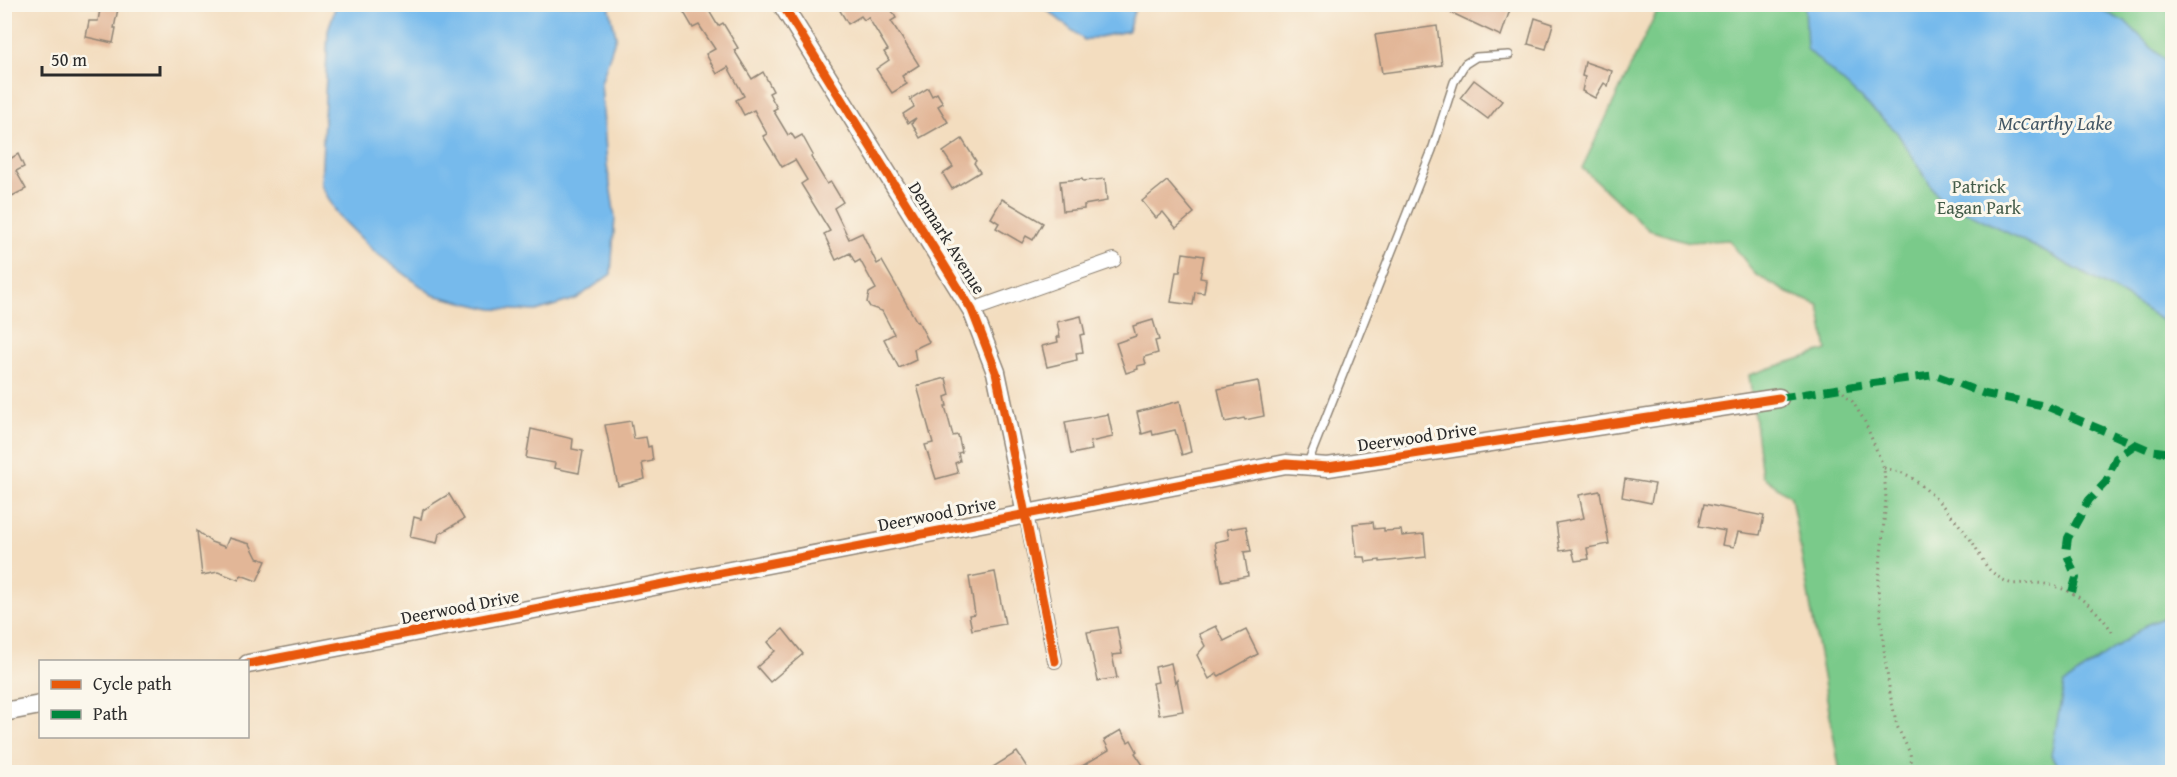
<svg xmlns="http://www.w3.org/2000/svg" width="2177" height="777" viewBox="0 0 2177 777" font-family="'Gentium Book Plus',serif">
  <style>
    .green { fill: #7aca8a; stroke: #527a5a; stroke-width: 1.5 }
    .water { fill: #76baec; stroke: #50728c; stroke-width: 1.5 }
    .building { fill: #e2b697 }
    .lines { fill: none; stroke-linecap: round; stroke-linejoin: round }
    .service-casing { stroke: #8f8475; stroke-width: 10 }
    .minor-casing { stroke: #8f8475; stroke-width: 16 }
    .tertiary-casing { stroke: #8f8475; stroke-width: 21 }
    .path { stroke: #8f8475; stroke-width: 3; stroke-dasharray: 1.5 4.5; stroke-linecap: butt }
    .service { stroke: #fff; stroke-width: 7 }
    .minor { stroke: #fff; stroke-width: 14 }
    .tertiary { stroke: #fff; stroke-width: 18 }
    .quiet { stroke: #00873e; stroke-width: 8; stroke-dasharray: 15 8; stroke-linecap: butt }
    .cycleway-casing { stroke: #fbf7ec; stroke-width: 13 }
    .cycleway { stroke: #e8590c; stroke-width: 9 }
    .labels { text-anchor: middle; stroke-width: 6; stroke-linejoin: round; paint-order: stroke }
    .park-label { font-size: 18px; fill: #435b48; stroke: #fbf7ec }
    .street-label { font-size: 18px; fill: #2b2b2b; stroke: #fbf7ec }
    .water-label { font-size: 20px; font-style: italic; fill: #425665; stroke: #fbf7ec }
  </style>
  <rect width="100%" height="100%" fill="#fbf7ec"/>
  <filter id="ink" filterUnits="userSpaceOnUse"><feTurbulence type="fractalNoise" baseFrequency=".0167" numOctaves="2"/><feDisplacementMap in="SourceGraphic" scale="12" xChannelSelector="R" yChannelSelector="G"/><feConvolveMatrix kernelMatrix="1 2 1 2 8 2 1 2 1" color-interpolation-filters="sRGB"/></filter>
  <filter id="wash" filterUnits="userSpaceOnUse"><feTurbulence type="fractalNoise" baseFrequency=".008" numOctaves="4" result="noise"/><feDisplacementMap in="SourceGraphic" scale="24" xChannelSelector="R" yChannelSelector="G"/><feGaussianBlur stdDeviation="1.35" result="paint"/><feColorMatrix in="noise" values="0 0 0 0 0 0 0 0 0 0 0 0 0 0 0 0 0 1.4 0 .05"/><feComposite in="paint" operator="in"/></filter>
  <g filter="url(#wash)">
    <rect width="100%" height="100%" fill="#f3ddbf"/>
    <!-- green -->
    <path class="green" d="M1664,5H2172V772H1840L1791,497L1762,476L1749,375L1827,350L1819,305L1788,293L1755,274L1729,240L1689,242L1649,230L1582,168L1658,9Z"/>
    <!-- water -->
    <g class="water">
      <path d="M336,5H609L616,36L601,83L607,165L615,217L611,274L576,299L536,311L492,309L433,295L375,252L338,215L321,185L328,31Z"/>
      <path d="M1041,5H1136L1128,31L1084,40Z"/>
      <path d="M1805,5H2092L2127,23L2172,68V327L2126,297L2047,253L1938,197L1896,131L1807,49Z"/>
      <path d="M2172,614V772H2061L2051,755L2064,684L2148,624Z"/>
    </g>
    <g id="blocks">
      <!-- building -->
      <g class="building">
        <path d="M101,4H119L114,28H116L113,43L86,37L89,21H98Z"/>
        <path d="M679,4H705L718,26L723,23L738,48L734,50L752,79L763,72L773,91L769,93L777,108L773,110L788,135L791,133L795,139L802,135L813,155L811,157L827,184L831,182L843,202L834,208L849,239L862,233L877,264L882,261L917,322L918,321L929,342L914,349L916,360L899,368L884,339L894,334L882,311L870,307L867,302L869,293L876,289L860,260L855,263L850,253L836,260L824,234L830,231L801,184L807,180L795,160L782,167L763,136L767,134L754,110L744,115L736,100L744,96L728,67L717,74L706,54L715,49L699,25L693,28Z"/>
        <path d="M836,4H888L896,18L891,21L919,65L902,76L907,84L892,93L876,69L889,60L884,52L888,50L868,17L864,20L861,16L848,24Z"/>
        <path d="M1433,4H1512L1501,36Z"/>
        <path d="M1535,18L1553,24L1546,49L1528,44Z"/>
        <path d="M1437,26L1442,65L1382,73L1375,35Z"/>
        <path d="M1585,62L1612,71L1608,86L1604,83L1595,98L1582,91L1585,77L1582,76Z"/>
        <path d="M1474,80L1502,101L1488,119L1460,98Z"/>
        <path d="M928,88L932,96L937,93L943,103L938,106L948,122L920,138L912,123L916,118L908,123L903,114L914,107L910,99Z"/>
        <path d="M962,139L976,161L974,163L980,172L952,189L943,174L953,167L943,152Z"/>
        <path d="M4,150L10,159L18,154L24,167L16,171L26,189L4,200Z"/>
        <path d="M1082,179L1083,181L1105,179L1107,201L1084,205V209L1063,211L1060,181Z"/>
        <path d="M1167,181L1194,213L1176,228L1163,212L1156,218L1142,201Z"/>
        <path d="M1002,199L1043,223L1033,240L1026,236L1022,243L996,228L999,223L991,218Z"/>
        <path d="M1183,253L1204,256L1200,278L1206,279L1204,293L1195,292L1193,305L1171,302L1176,272H1180Z"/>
        <path d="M1081,316L1085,334L1080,335L1083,352L1076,353L1077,360L1047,367L1042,346L1058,342L1057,337H1060L1057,322Z"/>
        <path d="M1153,320L1159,340L1155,341L1158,353L1144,357L1146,364L1137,366L1138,369L1126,373L1116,343L1136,336L1133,326Z"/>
        <path d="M946,378L950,395L945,397L947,406H945L953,436L958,435L962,452L958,453L960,461L955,463L958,473L936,479L925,445L933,443L917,386Z"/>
        <path d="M1258,381L1264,416L1245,420L1244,418L1225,422L1218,389Z"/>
        <path d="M1180,401L1191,452L1182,455L1175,430L1153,435L1152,431L1142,434L1137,412Z"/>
        <path d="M1108,414L1113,437L1090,442L1092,450L1071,454L1065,422Z"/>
        <path d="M631,421L634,439L646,437L648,447L651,446L653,461L642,463L645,479L618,486L605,425Z"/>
        <path d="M531,429L573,439L572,449L583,451L579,473L554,468L555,463L526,458Z"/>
        <path d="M1625,479L1655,484L1651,503L1622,497Z"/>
        <path d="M1600,491L1609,544L1587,548L1589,559L1575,561L1572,549L1560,551L1556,523L1584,518L1579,495Z"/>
        <path d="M449,494L464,519L439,534L437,543L410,537L414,517L421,519L423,510Z"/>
        <path d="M1704,504L1764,516L1760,535L1738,532L1734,547L1722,545L1725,531L1699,526Z"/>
        <path d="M1373,522L1374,529L1384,528V531L1401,530L1402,536L1424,534L1426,557L1380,562V560L1366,562L1365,557H1357L1353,524Z"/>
        <path d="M1246,526L1251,551L1244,552L1248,576L1222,581L1215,542L1229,539L1227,529Z"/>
        <path d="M197,531L211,542L225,547L229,538L250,544L257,558L266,561L257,581L241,575L239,580L218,572L202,575Z"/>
        <path d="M995,572L1005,624L972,630L969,615L975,614L969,577Z"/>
        <path d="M1216,626L1224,641L1246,630L1258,654L1219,676L1217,674L1209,679L1197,655L1205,646L1199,634Z"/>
        <path d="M1117,627L1122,654L1112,655L1117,678L1098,681L1087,632Z"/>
        <path d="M783,629L803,654L770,682L757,667L775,651L768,642Z"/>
        <path d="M1171,663L1175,683L1177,680L1183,711L1159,715L1153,683L1158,682L1155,667Z"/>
        <path d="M1121,730L1128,742L1131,740L1137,751L1135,753L1145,768L1138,772H1072L1109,750L1104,740Z"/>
        <path d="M1017,752L1030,772H985Z"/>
      </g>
    </g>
  </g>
  <g filter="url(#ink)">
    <use href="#blocks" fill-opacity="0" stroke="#8f8475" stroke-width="1.5"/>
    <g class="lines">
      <defs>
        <path id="service" d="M1307,465L1432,150L1454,82L1465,64L1476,57L1509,55"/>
        <g id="minor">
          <path d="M972,310L1114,260"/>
          <path d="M1026,514L1055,661"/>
        </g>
        <g id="tertiary">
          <path d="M782,4L972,310L996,372L1026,514"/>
          <path d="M248,664L1286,464L1328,467L1779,398"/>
          <path d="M4,712L40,705"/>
        </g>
      </defs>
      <!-- service casing -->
      <use href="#service" class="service-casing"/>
      <!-- minor casing -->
      <use href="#minor" class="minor-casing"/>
      <!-- tertiary casing -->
      <use href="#tertiary" class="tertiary-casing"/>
      <!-- path -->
      <g class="path">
        <path d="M1839,388L1852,401L1864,420L1884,468L1886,499L1878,588L1884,650L1890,694L1897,726L1910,753L1913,772"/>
        <path d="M1884,468C1891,470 1899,471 1905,474C1927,485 1959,523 1973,543C1979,552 1984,566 1993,573C2014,589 2012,582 2035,583C2068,584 2096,606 2113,633"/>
      </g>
      <!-- service -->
      <use href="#service" class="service"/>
      <!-- minor -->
      <use href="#minor" class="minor"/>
      <!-- tertiary -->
      <use href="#tertiary" class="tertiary"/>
      <!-- quiet -->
      <g class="quiet">
        <path d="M1779,398L1873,383L1935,375L1985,394L2046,406L2149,450L2172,453"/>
        <path d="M2072,592L2076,578L2066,552L2068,538L2089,500L2106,482L2116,458L2136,444"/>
      </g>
      <defs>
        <g id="cycleway">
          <path d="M782,4L972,310L996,372L1055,661"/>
          <path d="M248,664L1286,464L1328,467L1779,398"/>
        </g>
      </defs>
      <!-- cycleway casing -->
      <use href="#cycleway" class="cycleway-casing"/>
      <!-- cycleway -->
      <use href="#cycleway" class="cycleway"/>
    </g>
  </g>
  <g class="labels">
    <!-- park labels -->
    <g class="park-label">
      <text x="1979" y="193">Patrick<tspan x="1979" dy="21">Eagan Park</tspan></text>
    </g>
    <!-- street labels -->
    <g class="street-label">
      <text transform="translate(947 238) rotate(58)" y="6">Denmark Avenue</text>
      <text transform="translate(1417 437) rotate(-8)" y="6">Deerwood Drive</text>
      <text transform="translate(937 514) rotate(-11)" y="6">Deerwood Drive</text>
      <text transform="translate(460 607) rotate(-11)" y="6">Deerwood Drive</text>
    </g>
    <!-- water labels -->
    <g class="water-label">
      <text x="2055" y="130">McCarthy Lake</text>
    </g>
  </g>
  <!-- margin -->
  <rect width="2177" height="777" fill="none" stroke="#fbf7ec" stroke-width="24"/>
  <!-- legend -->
  <rect x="39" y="660" width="210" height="78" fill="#fbf7ec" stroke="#a8a59f" stroke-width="1.5"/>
  <rect x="51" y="680" width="30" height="9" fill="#e8590c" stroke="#a8a59f" stroke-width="1.5"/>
  <text x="93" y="690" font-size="18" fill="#2b2b2b">Cycle path</text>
  <rect x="51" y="710" width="30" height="9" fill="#00873e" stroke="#a8a59f" stroke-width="1.5"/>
  <text x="93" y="720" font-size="18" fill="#2b2b2b">Path</text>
  <!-- scale -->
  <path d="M42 66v9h118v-9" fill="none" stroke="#2b2b2b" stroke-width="3"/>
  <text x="51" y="66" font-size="18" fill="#2b2b2b" stroke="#fbf7ec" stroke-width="4.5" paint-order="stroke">50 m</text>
</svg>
